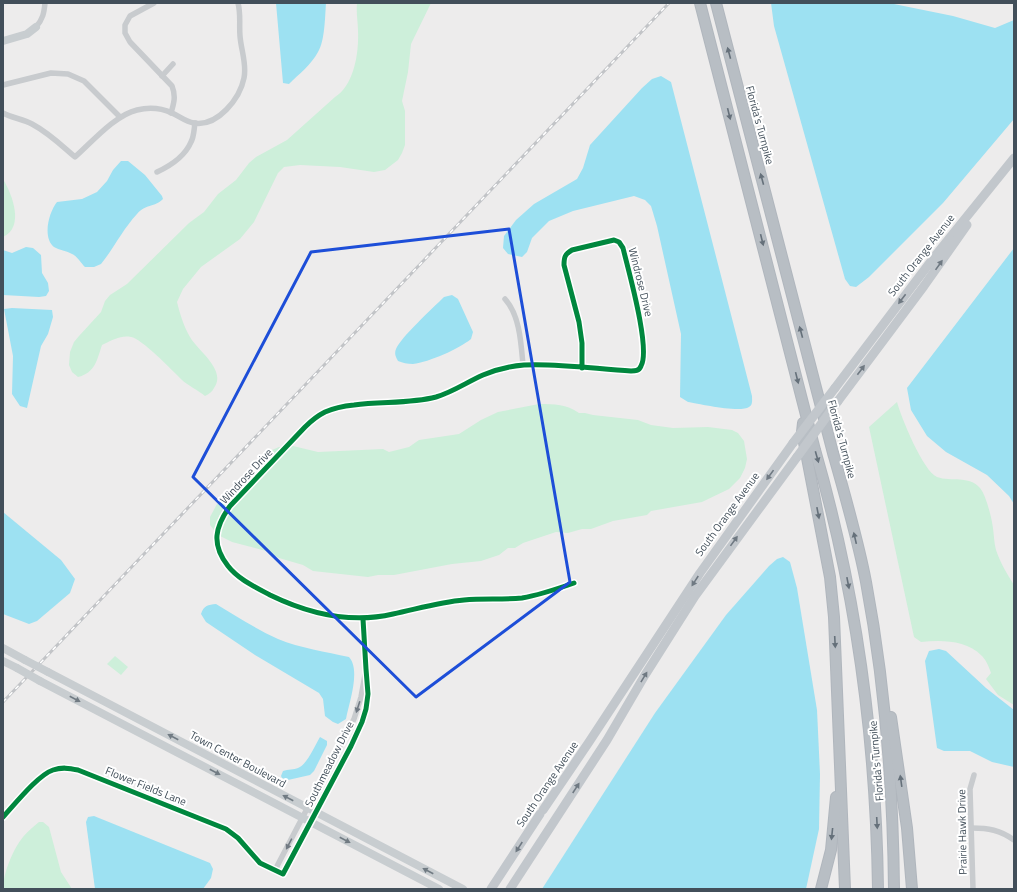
<svg xmlns="http://www.w3.org/2000/svg" width="1017" height="892" viewBox="0 0 1017 892" font-family="'Titillium Web',sans-serif">
  <style>
    .green { fill: #cdefda }
    .water { fill: #9de1f2 }
    .lines { fill: none; stroke-linecap: round; stroke-linejoin: round }
    .highway-casing { stroke: #b0b6bd; stroke-width: 12 }
    .street { stroke: #c8cbce; stroke-width: 5.5 }
    .secondary { stroke: #c8cdd0; stroke-width: 8 }
    .primary { stroke: #c2c7cc; stroke-width: 9 }
    .highway { stroke: #b8bec4; stroke-width: 10 }
    .rail-casing { stroke: #c2c4c7; stroke-width: 3 }
    .rail { stroke: #fff; stroke-width: 1.5; stroke-dasharray: 4.5; stroke-linecap: butt }
    .secondary-bridge { stroke: #c8cdd0; stroke-width: 8 }
    .primary-bridge { stroke: #c2c7cc; stroke-width: 9 }
    .cycleway-casing { stroke: #fff; stroke-width: 8 }
    .cycleway { stroke: #00873e; stroke-width: 5 }
    .oneway { fill: #65707a }
    .oneway2 { fill: #6f7982 }
    .oneway3 { fill: #717b83 }
    .oneway4 { fill: #717a83 }
    .marked { fill: none; stroke: #1d4ed8; stroke-width: 3; stroke-linejoin: round }
    .labels { text-anchor: middle; stroke-width: 4; stroke-linejoin: round; paint-order: stroke }
    .street-label { font-size: 11px; fill: #424f5a; stroke: #fff }
  </style>
  <rect width="100%" height="100%" fill="#edecec"/>
  <!-- green -->
  <g class="green">
    <path d="M357,3H431L411,44L408,72L402,101L405,111V145L402,153L398,160L385,170L374,172L340,167L300,165L284,167L278,173L254,222L240,239L201,267L183,289L177,302C180,314 184,327 190,337C198,351 227,370 214,388C212,392 209,394 205,396C199,391 186,384 182,380C173,371 141,338 131,337C121,335 113,340 104,344L102,345C97,360 95,373 78,377L72,372L69,365L70,352L74,342L79,336L101,312L105,301L110,295L127,284L189,223L204,212L218,194L236,180L249,163L256,157L287,140L335,97C354,85 359,53 358,31C358,22 356,13 357,3Z"/>
    <path d="M3,179C12,194 25,227 3,237Z"/>
    <path d="M897,402C901,417 923,471 937,477C951,482 969,475 980,488C986,495 992,519 993,528C994,535 994,543 996,550C1000,562 1007,574 1014,585V705L998,695L986,679L991,673C989,667 986,660 982,656C966,640 942,640 921,642L914,637L869,427Z"/>
    <path d="M539,404C555,404 566,404 579,413H585L593,415L638,420L651,425L673,428L708,427L732,430L738,433L744,441L747,459L745,468L740,478L729,489L702,502L651,511L647,515L613,521L591,529H582L568,533L556,532L523,543L515,548H508L499,555L481,561L452,564L394,575H378L368,577L313,571L303,565L279,558L266,551L232,542L218,535L210,525V517L217,504L240,491L248,477L257,471L272,450L279,447L293,446L318,452L383,449L389,452L409,447L419,440L459,434L481,420L498,412Z"/>
    <path d="M115,656L128,667L121,675L107,664Z"/>
    <path d="M39,822H43L49,827L61,872L72,889H3C3,874 13,849 23,837C27,832 33,827 39,822Z"/>
  </g>
  <!-- water -->
  <g class="water">
    <path d="M276,3H326C325,16 325,41 318,52C311,65 299,74 289,84L283,83Z"/>
    <path d="M771,3H889L953,16L995,28L1014,20V119L943,203L869,277L856,287L850,286L845,279L774,26Z"/>
    <path d="M661,76L671,82L752,396C752,400 753,405 749,407C740,413 700,404 688,402L680,397L681,334L657,226L651,206L645,200L634,196L573,211L549,221L532,238L527,252L522,257L508,254L503,248L504,236L516,220L534,204L577,179L583,168L590,145L642,88L652,79Z"/>
    <path d="M121,161H128L145,175L162,196L163,199C154,208 147,203 137,214C123,229 114,248 101,264L94,267H85C81,263 77,256 72,254C67,251 59,250 54,247C42,237 49,212 57,202L82,199L97,192L107,181L113,170Z"/>
    <path d="M26,247L33,248L41,255L42,273L48,283L49,291L46,296L39,297L3,295V250L12,253Z"/>
    <path d="M1014,248V504L1009,496L987,475L946,452L927,436L911,410L907,388Z"/>
    <path d="M452,295L458,299L473,332L471,339C459,349 429,362 413,364C407,364 403,363 398,361C396,357 394,354 396,349C401,337 433,308 444,297Z"/>
    <path d="M12,308L52,310L53,317L48,334L41,346L27,408L20,406L12,394L13,356L4,309Z"/>
    <path d="M3,512L61,560L75,579L70,593L37,621L29,624L3,614Z"/>
    <path d="M783,557L790,562L797,588L817,710L820,774L819,829L806,889H542L655,713L726,615L769,566L777,559Z"/>
    <path d="M216,604C236,616 256,629 278,639C300,648 326,652 349,657C361,670 349,703 346,719L338,724L333,722L325,716L323,699L319,693L255,655L206,622L201,614C204,605 208,605 216,604Z"/>
    <path d="M939,649L946,651L986,688L1014,710V767L992,762L970,751H944L937,748L925,661L929,651Z"/>
    <path d="M320,737L327,741V745L314,771L310,775L288,780L282,778L281,776L283,771C288,769 294,770 298,768C307,765 315,745 320,737Z"/>
    <path d="M94,816L210,863L213,869L211,878L203,889H95L86,822L88,817Z"/>
  </g>
  <g class="lines">
    <defs>
      <g id="highway">
        <path d="M700,3L815,450C857,595 876,738 878,889"/>
        <path d="M716,3L833,453C845,495 858,540 866,582C885,683 893,786 894,889"/>
        <path d="M803,423L802,432L830,577L834,617L845,889"/>
        <path d="M891,717L907,828L912,889"/>
        <path d="M821,889L831,850L836,797"/>
      </g>
    </defs>
    <!-- highway casing -->
    <use href="#highway" class="highway-casing"/>
    <!-- street -->
    <g class="street">
      <path d="M154,3L130,16L125,25V33L130,42L172,86C176,96 174,103 171,113"/>
      <path d="M36,27C43,19 44,13 45,3"/>
      <path d="M162,76L173,64"/>
      <path d="M3,85L51,73L68,74L84,81L120,117"/>
      <path d="M3,113C12,118 23,119 32,124C49,133 61,145 75,157C91,143 115,115 137,110C149,107 161,108 172,113C179,116 186,122 194,123C218,127 240,98 244,78C247,64 241,50 240,36C239,25 241,14 238,3"/>
      <path d="M157,172C170,166 185,156 191,142C194,137 194,129 195,123"/>
      <path d="M505,299C520,316 521,343 523,365"/>
      <path d="M574,583C557,589 540,595 522,598C502,600 483,598 464,600C440,602 417,609 393,614C350,624 309,614 270,595C255,587 238,579 228,566C211,544 215,527 230,506L305,427C311,421 317,416 325,412C334,408 344,406 354,405C381,401 410,404 436,397C453,392 467,382 483,375C495,370 511,366 524,365C557,363 597,369 631,371C635,371 639,371 641,366C651,349 628,269 623,248L619,242L614,240L572,250C565,254 564,257 564,265L579,322L582,343V368"/>
      <path d="M3,817C15,804 38,775 53,770C62,767 69,768 78,770L226,829L238,838L260,863L283,874L351,746L362,722L366,709L368,694L366,669L363,619"/>
      <path d="M972,828C988,828 1000,830 1014,840"/>
      <path d="M275,870L354,719L361,697L365,675"/>
      <path d="M973,889L970,789L974,775"/>
    </g>
    <!-- secondary -->
    <g class="secondary">
      <path d="M3,41L27,34L36,27"/>
      <path d="M3,648L25,660"/>
      <path d="M3,661L17,668"/>
      <path d="M48,672L463,889"/>
      <path d="M40,681L439,889"/>
    </g>
    <!-- primary -->
    <g class="primary">
      <path d="M835,388L935,256L1014,158"/>
      <path d="M838,401L924,286L967,225"/>
      <path d="M543,810L589,742L700,573L793,443"/>
      <path d="M491,889L540,814"/>
      <path d="M510,889L607,740L645,675L695,596L797,457"/>
    </g>
    <!-- highway -->
    <use href="#highway" class="highway"/>
    <defs>
      <path id="rail" d="M3,702L669,3"/>
    </defs>
    <!-- rail casing -->
    <use href="#rail" class="rail-casing"/>
    <!-- rail -->
    <use href="#rail" class="rail"/>
    <!-- secondary-bridge -->
    <g class="secondary-bridge">
      <path d="M25,660L48,672"/>
      <path d="M17,668L40,681"/>
    </g>
    <!-- primary-bridge -->
    <g class="primary-bridge">
      <path d="M793,443L835,388"/>
      <path d="M797,457L838,401"/>
    </g>
    <defs>
      <g id="cycleway">
        <path d="M574,583C557,589 540,595 522,598C502,600 483,598 464,600C440,602 417,609 393,614C350,624 309,614 270,595C255,587 238,579 228,566C211,544 215,527 230,506L305,427C311,421 317,416 325,412C334,408 344,406 354,405C381,401 410,404 436,397C453,392 467,382 483,375C495,370 511,366 524,365C557,363 597,369 631,371C635,371 639,371 641,366C651,349 628,269 623,248L619,242L614,240L572,250C565,254 564,257 564,265L579,322L582,343V368"/>
        <path d="M3,817C15,804 38,775 53,770C62,767 69,768 78,770L226,829L238,838L260,863L283,874L351,746L362,722L366,709L368,694L366,669L363,619"/>
      </g>
    </defs>
    <!-- cycleway casing -->
    <use href="#cycleway" class="cycleway-casing"/>
    <!-- cycleway -->
    <use href="#cycleway" class="cycleway"/>
  </g>
  <!-- one-way arrows -->
  <defs><path id="oneway-solid" d="M-6-.8H1V-3.2L6.5 0L1 3.2V.8H-6Z"/></defs>
  <g class="oneway">
    <use href="#oneway-solid" transform="translate(729 53) rotate(-105)"/>
    <use href="#oneway-solid" transform="translate(729 114) rotate(76)"/>
    <use href="#oneway-solid" transform="translate(762 179) rotate(-105)"/>
    <use href="#oneway-solid" transform="translate(762 240) rotate(76)"/>
    <use href="#oneway-solid" transform="translate(801 332) rotate(-105)"/>
    <use href="#oneway-solid" transform="translate(797 378) rotate(76)"/>
    <use href="#oneway-solid" transform="translate(817 457) rotate(74)"/>
    <use href="#oneway-solid" transform="translate(818 513) rotate(79)"/>
    <use href="#oneway-solid" transform="translate(855 538) rotate(-103)"/>
    <use href="#oneway-solid" transform="translate(848 583) rotate(79)"/>
    <use href="#oneway-solid" transform="translate(835 642) rotate(87)"/>
    <use href="#oneway-solid" transform="translate(901 781) rotate(-98)"/>
    <use href="#oneway-solid" transform="translate(877 823) rotate(87)"/>
    <use href="#oneway-solid" transform="translate(832 834) rotate(96)"/>
  </g>
  <g class="oneway2">
    <use href="#oneway-solid" transform="translate(939 265) rotate(-55)"/>
    <use href="#oneway-solid" transform="translate(902 299) rotate(127)"/>
    <use href="#oneway-solid" transform="translate(861 370) rotate(-53)"/>
    <use href="#oneway-solid" transform="translate(770 475) rotate(126)"/>
    <use href="#oneway-solid" transform="translate(734 541) rotate(-54)"/>
    <use href="#oneway-solid" transform="translate(695 581) rotate(123)"/>
    <use href="#oneway-solid" transform="translate(644 677) rotate(-59)"/>
    <use href="#oneway-solid" transform="translate(576 788) rotate(-57)"/>
    <use href="#oneway-solid" transform="translate(519 847) rotate(123)"/>
  </g>
  <g class="oneway3">
    <use href="#oneway-solid" transform="translate(75 699) rotate(28)"/>
    <use href="#oneway-solid" transform="translate(173 737) rotate(-152)"/>
    <use href="#oneway-solid" transform="translate(215 772) rotate(28)"/>
    <use href="#oneway-solid" transform="translate(288 798) rotate(-152)"/>
    <use href="#oneway-solid" transform="translate(345 840) rotate(28)"/>
    <use href="#oneway-solid" transform="translate(428 871) rotate(-152)"/>
  </g>
  <g class="oneway4">
    <use href="#oneway-solid" transform="translate(358 707) rotate(108)"/>
    <use href="#oneway-solid" transform="translate(289 844) rotate(118)"/>
  </g>
  <!-- marked area -->
  <path class="marked" d="M509,229L570,582L416,697L193,477L311,252Z"/>
  <g class="labels">
    <!-- street labels -->
    <g class="street-label">
      <text transform="translate(760 125) rotate(75)" y="4">Florida's Turnpike</text>
      <text transform="translate(921 255) rotate(-52)" y="4">South Orange Avenue</text>
      <text transform="translate(641 282) rotate(76)" y="4">Windrose Drive</text>
      <text transform="translate(842 439) rotate(75)" y="4">Florida's Turnpike</text>
      <text transform="translate(246 476) rotate(-47)" y="4">Windrose Drive</text>
      <text transform="translate(727 514) rotate(-54)" y="4">South Orange Avenue</text>
      <text transform="translate(238 759) rotate(28)" y="4">Town Center Boulevard</text>
      <text transform="translate(876 761) rotate(-95)" y="4">Florida's Turnpike</text>
      <text transform="translate(329 764) rotate(-63)" y="4">Southmeadow Drive</text>
      <text transform="translate(547 784) rotate(-56)" y="4">South Orange Avenue</text>
      <text transform="translate(146 786) rotate(22)" y="4">Flower Fields Lane</text>
      <text transform="translate(962 832) rotate(-91)" y="4">Prairie Hawk Drive</text>
    </g>
  </g>
  <!-- border -->
  <rect width="1017" height="892" fill="none" stroke="#424f5a" stroke-width="8"/>
</svg>
